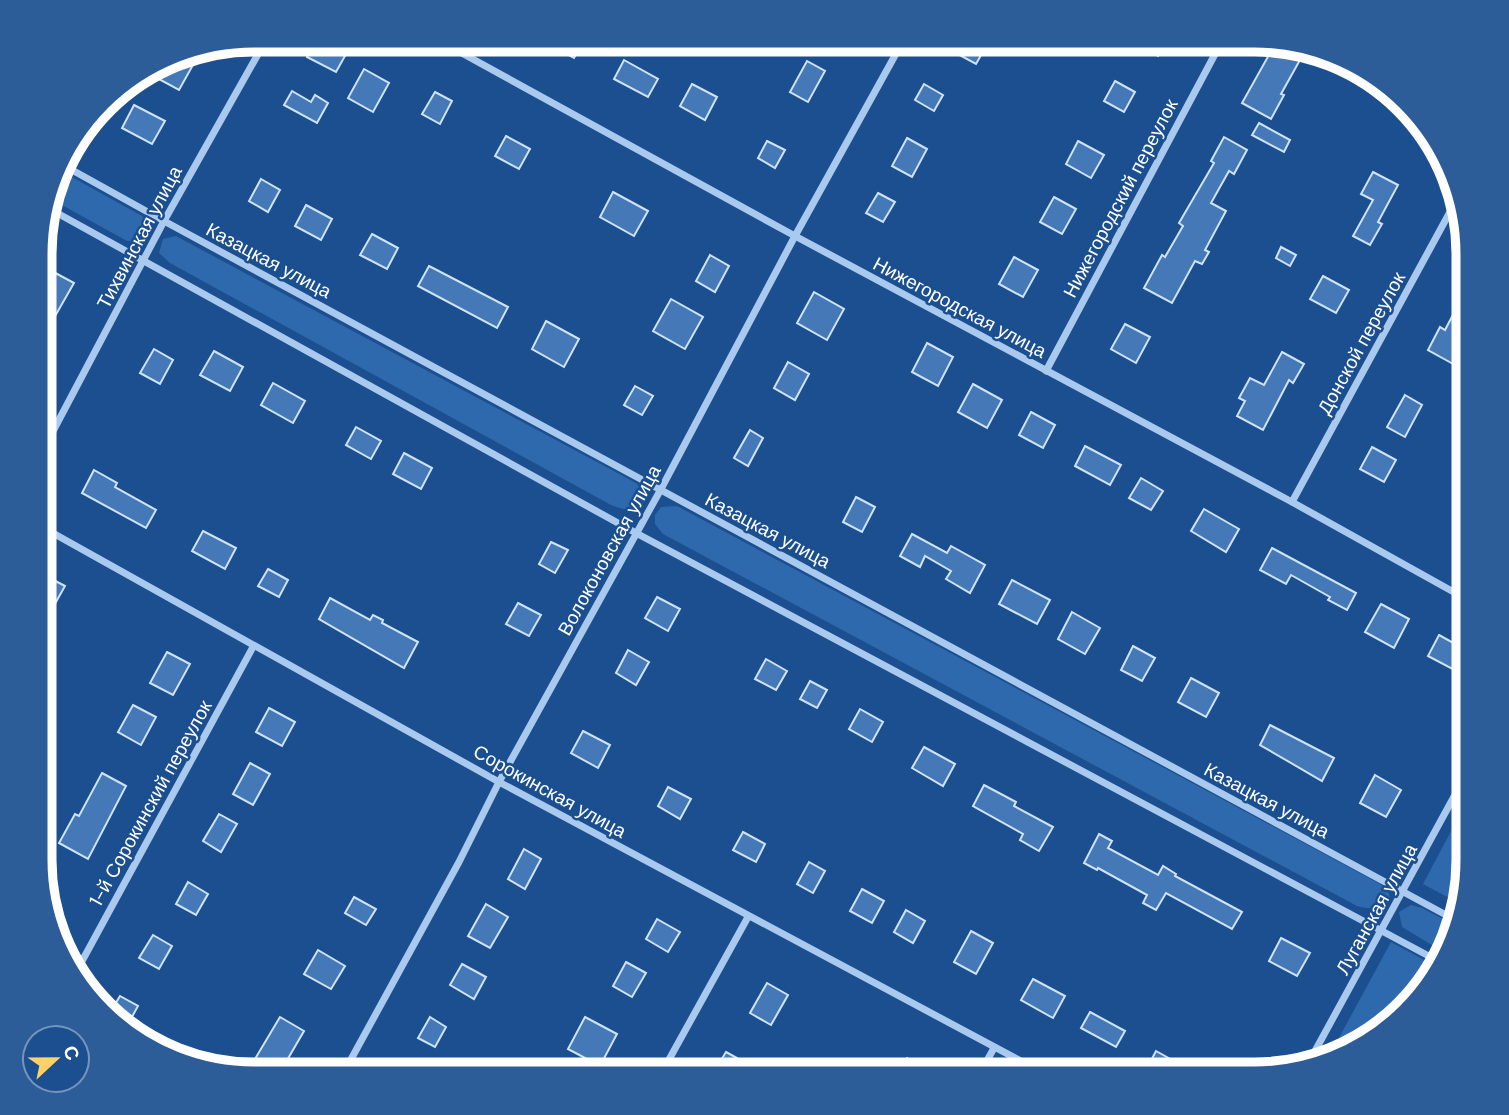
<svg xmlns="http://www.w3.org/2000/svg" width="1509" height="1115" viewBox="0 0 1509 1115" font-family="'DM Sans',sans-serif">
  <style>
    .green { fill: #2e69ad }
    .building { fill: #4478b7; stroke: #cfe3fa; stroke-width: 2 }
    .lines { fill: none; stroke-linecap: round; stroke-linejoin: round }
    .minor { stroke: #a9c9ee; stroke-width: 7 }
    .labels { text-anchor: middle; stroke-width: 5; stroke-linejoin: round; paint-order: stroke }
    .street-label { font-size: 19px; fill: #fff; stroke: #1b4f8f }
    .rim { fill: none; stroke: #fff; stroke-width: 9 }
  </style>
  <rect width="100%" height="100%" fill="#1b4f8f"/>
  <!-- green -->
  <g class="green">
    <path d="M61,171L142,216L152,228L151,235L142,242L127,241L51,199Z"/>
    <path d="M176,236L636,483L647,494L645,502C632,511 626,511 611,505L170,263L159,253L163,239Z"/>
    <path d="M677,506L1380,884L1388,891L1390,897C1380,909 1372,910 1357,906L663,534L655,524V515L661,507Z"/>
    <path d="M1468,799V874L1462,905L1423,884Z"/>
    <path d="M1411,905L1422,908L1458,927L1445,953L1402,927L1399,912Z"/>
    <path d="M1391,942L1437,967L1424,991L1349,1053L1328,1058Z"/>
  </g>
  <!-- building -->
  <g class="building">
    <path d="M316,40H337L350,47L336,72L307,57Z"/>
    <path d="M541,40H584L574,58Z"/>
    <path d="M960,41H989L976,64L954,52Z"/>
    <path d="M1130,41H1166L1158,56Z"/>
    <path d="M1274,46L1300,60L1281,94L1284,95L1271,119L1242,103Z"/>
    <path d="M188,51L198,56L179,90L157,78L164,64Z"/>
    <path d="M624,60L658,79L648,97L614,79Z"/>
    <path d="M807,61L825,71L808,102L790,92Z"/>
    <path d="M364,69L389,83L373,112L348,98Z"/>
    <path d="M1115,81L1135,92L1124,112L1104,101Z"/>
    <path d="M692,84L717,97L705,120L680,106Z"/>
    <path d="M924,84L943,95L934,111L915,100Z"/>
    <path d="M292,91L311,102L315,95L328,103L317,123L284,105Z"/>
    <path d="M435,92L452,101L440,124L422,114Z"/>
    <path d="M134,105L165,121L152,144L122,128Z"/>
    <path d="M1259,123L1290,140L1284,152L1252,135Z"/>
    <path d="M506,136L530,149L519,169L495,156Z"/>
    <path d="M1224,137L1247,150L1234,174L1229,171L1211,203L1226,211L1205,250L1209,252L1202,264L1195,261L1172,303L1144,288L1162,255L1165,257L1183,226L1179,223L1214,163L1211,161Z"/>
    <path d="M907,138L927,149L912,177L892,166Z"/>
    <path d="M767,141L785,150L775,168L758,158Z"/>
    <path d="M1078,141L1104,155L1091,178L1066,164Z"/>
    <path d="M1373,172L1398,185L1378,222L1382,224L1370,245L1353,236L1373,200L1361,194Z"/>
    <path d="M261,179L280,190L268,212L249,201Z"/>
    <path d="M613,192L648,211L634,236L600,217Z"/>
    <path d="M878,193L895,202L883,222L866,213Z"/>
    <path d="M1054,197L1076,209L1062,234L1040,222Z"/>
    <path d="M306,205L332,219L321,240L295,226Z"/>
    <path d="M372,234L398,248L387,269L360,255Z"/>
    <path d="M1281,247L1296,255L1290,266L1276,258Z"/>
    <path d="M710,255L729,266L715,292L696,281Z"/>
    <path d="M1014,257L1038,270L1023,297L999,284Z"/>
    <path d="M429,266L508,307L497,328L418,286Z"/>
    <path d="M46,268L74,283L42,339V275Z"/>
    <path d="M1323,276L1349,290L1336,313L1310,299Z"/>
    <path d="M1468,286V340L1455,365L1428,350L1440,327L1445,330Z"/>
    <path d="M814,292L844,309L827,340L797,323Z"/>
    <path d="M671,299L703,317L685,349L653,331Z"/>
    <path d="M546,321L579,339L564,367L532,349Z"/>
    <path d="M1125,324L1150,337L1136,363L1111,349Z"/>
    <path d="M927,343L953,357L938,386L912,372Z"/>
    <path d="M154,349L173,360L160,384L140,373Z"/>
    <path d="M214,351L243,367L230,391L200,375Z"/>
    <path d="M1282,352L1304,364L1293,383L1289,380L1263,430L1237,416L1245,401L1239,398L1250,378L1264,385Z"/>
    <path d="M788,362L809,374L795,400L774,388Z"/>
    <path d="M273,383L305,401L293,423L261,405Z"/>
    <path d="M973,384L1002,400L987,428L958,412Z"/>
    <path d="M635,386L653,396L642,415L624,405Z"/>
    <path d="M1405,395L1422,405L1405,437L1387,427Z"/>
    <path d="M1031,412L1055,425L1043,448L1019,435Z"/>
    <path d="M356,427L381,441L371,459L346,445Z"/>
    <path d="M750,430L763,438L748,466L734,458Z"/>
    <path d="M1085,446L1121,465L1110,485L1075,466Z"/>
    <path d="M1372,447L1396,460L1384,482L1360,469Z"/>
    <path d="M404,453L432,468L421,489L393,474Z"/>
    <path d="M94,470L117,483L115,487L156,510L146,528L82,493Z"/>
    <path d="M1141,478L1163,491L1151,510L1129,498Z"/>
    <path d="M856,497L875,507L862,532L843,522Z"/>
    <path d="M1204,509L1239,529L1226,552L1191,531Z"/>
    <path d="M203,531L236,548L225,569L192,551Z"/>
    <path d="M912,534L947,553L951,546L985,565L970,593L946,579L951,571L925,556L920,567L900,556Z"/>
    <path d="M551,542L568,550L555,573L539,564Z"/>
    <path d="M1272,548L1356,593L1347,610L1328,600L1330,597L1291,575L1286,584L1260,570Z"/>
    <path d="M268,569L288,580L279,597L258,586Z"/>
    <path d="M42,574L65,586L42,627Z"/>
    <path d="M1012,580L1050,600L1037,624L999,604Z"/>
    <path d="M657,597L680,609L668,631L645,618Z"/>
    <path d="M330,598L370,620L373,615L383,620L382,623L418,642L404,668L319,619Z"/>
    <path d="M518,603L541,615L529,636L506,624Z"/>
    <path d="M1381,604L1409,619L1394,648L1365,632Z"/>
    <path d="M1072,612L1100,628L1085,654L1058,639Z"/>
    <path d="M1439,635L1468,651V657L1460,673L1428,656Z"/>
    <path d="M1133,646L1155,658L1142,681L1121,670Z"/>
    <path d="M628,650L649,662L636,685L616,673Z"/>
    <path d="M167,652L190,664L173,695L150,683Z"/>
    <path d="M766,659L787,671L776,690L755,679Z"/>
    <path d="M1191,678L1219,693L1206,717L1178,702Z"/>
    <path d="M810,681L827,690L817,708L800,699Z"/>
    <path d="M133,705L156,717L141,745L118,732Z"/>
    <path d="M269,708L295,722L282,746L256,732Z"/>
    <path d="M860,709L883,722L872,742L849,729Z"/>
    <path d="M1270,725L1334,758L1322,781L1260,745Z"/>
    <path d="M583,731L610,745L598,768L571,753Z"/>
    <path d="M924,747L955,764L943,786L912,768Z"/>
    <path d="M250,763L270,774L253,805L233,794Z"/>
    <path d="M102,773L126,786L88,859L59,843L75,814L79,816Z"/>
    <path d="M1375,775L1401,790L1386,817L1360,803Z"/>
    <path d="M984,785L1016,802L1014,806L1053,827L1039,851L1020,840L1023,834L973,806Z"/>
    <path d="M668,787L691,799L680,819L658,806Z"/>
    <path d="M219,814L237,824L221,852L203,841Z"/>
    <path d="M743,832L765,844L756,862L733,850Z"/>
    <path d="M1099,834L1112,841L1108,848L1158,875L1163,866L1176,874L1175,876L1242,912L1232,929L1166,893L1156,910L1143,903L1147,895L1098,868L1097,870L1084,863Z"/>
    <path d="M524,849L541,859L525,889L508,879Z"/>
    <path d="M809,862L825,871L813,893L797,884Z"/>
    <path d="M188,882L208,894L196,915L176,904Z"/>
    <path d="M862,889L884,901L872,923L850,911Z"/>
    <path d="M354,897L376,909L366,925L345,913Z"/>
    <path d="M486,904L508,917L490,948L468,936Z"/>
    <path d="M906,910L925,921L913,943L894,932Z"/>
    <path d="M657,919L680,932L668,952L646,939Z"/>
    <path d="M971,931L993,943L976,974L954,962Z"/>
    <path d="M153,935L172,946L159,969L139,958Z"/>
    <path d="M1281,938L1310,953L1297,976L1269,961Z"/>
    <path d="M318,950L345,966L331,989L304,974Z"/>
    <path d="M626,962L646,973L632,997L613,986Z"/>
    <path d="M462,964L486,977L474,999L450,985Z"/>
    <path d="M1033,979L1065,996L1053,1018L1021,1000Z"/>
    <path d="M767,983L788,995L771,1025L750,1013Z"/>
    <path d="M120,996L138,1006L127,1026L109,1014Z"/>
    <path d="M1090,1012L1125,1031L1116,1047L1081,1028Z"/>
    <path d="M280,1017L304,1031L279,1074H246Z"/>
    <path d="M430,1017L446,1027L435,1047L418,1038Z"/>
    <path d="M585,1017L617,1034L600,1066L568,1049Z"/>
    <path d="M1156,1051L1199,1075H1154L1146,1070Z"/>
    <path d="M726,1052L746,1063L739,1075H722L715,1070Z"/>
    <path d="M907,1058L936,1075H897Z"/>
  </g>
  <g class="lines">
    <!-- minor -->
    <g class="minor">
      <path d="M438,40L795,236L1292,502L1468,600"/>
      <path d="M63,165L164,221L1459,922"/>
      <path d="M48,208L636,533L1440,962"/>
      <path d="M1046,371L1222,41"/>
      <path d="M42,452L164,221L266,40"/>
      <path d="M1292,502L1457,199"/>
      <path d="M42,527L499,782L1047,1075"/>
      <path d="M75,974L253,647"/>
      <path d="M1309,1062L1468,771"/>
      <path d="M343,1074L459,862L499,782L661,489L795,236L903,41"/>
      <path d="M661,1074L748,917"/>
      <path d="M979,1075L994,1048"/>
    </g>
  </g>
  <g class="labels">
    <!-- street labels -->
    <g class="street-label">
      <text transform="translate(1120 198) rotate(-62)" y="7">Нижегородский переулок</text>
      <text transform="translate(139 237) rotate(-62)" y="7">Тихвинская улица</text>
      <text transform="translate(269 260) rotate(28)" y="7">Казацкая улица</text>
      <text transform="translate(960 307) rotate(28)" y="7">Нижегородская улица</text>
      <text transform="translate(1361 343) rotate(-61)" y="7">Донской переулок</text>
      <text transform="translate(768 530) rotate(28)" y="7">Казацкая улица</text>
      <text transform="translate(609 550) rotate(-61)" y="7">Волоконовская улица</text>
      <text transform="translate(550 791) rotate(29)" y="7">Сорокинская улица</text>
      <text transform="translate(1267 800) rotate(28)" y="7">Казацкая улица</text>
      <text transform="translate(150 803) rotate(-61)" y="7">1-й Сорокинский переулок</text>
      <text transform="translate(1376 909) rotate(-61)" y="7">Луганская улица</text>
    </g>
  </g>
  <!-- crop -->
  <path d="M0 0H1509V1115H0ZM254 52H1254A202 202 0 0 1 1456 254V860A202 202 0 0 1 1254 1062H254A202 202 0 0 1 52 860V254A202 202 0 0 1 254 52Z" fill="#2d5d98" fill-rule="evenodd"/>
  <path class="rim" d="M254 52H1254A202 202 0 0 1 1456 254V860A202 202 0 0 1 1254 1062H254A202 202 0 0 1 52 860V254A202 202 0 0 1 254 52Z"/>
  <!-- north arrow -->
  <g transform="translate(56 1059) rotate(68)"><circle r="33" fill="#1b4f8f" stroke="#7695bc" stroke-width="2"/>
  <path d="M0-5L12 26L0 18L-12 26Z" fill="#ffd166"/>
  <text y="-10" font-size="19" font-weight="bold" text-anchor="middle" fill="#ffffff">С</text>
  </g>
</svg>
